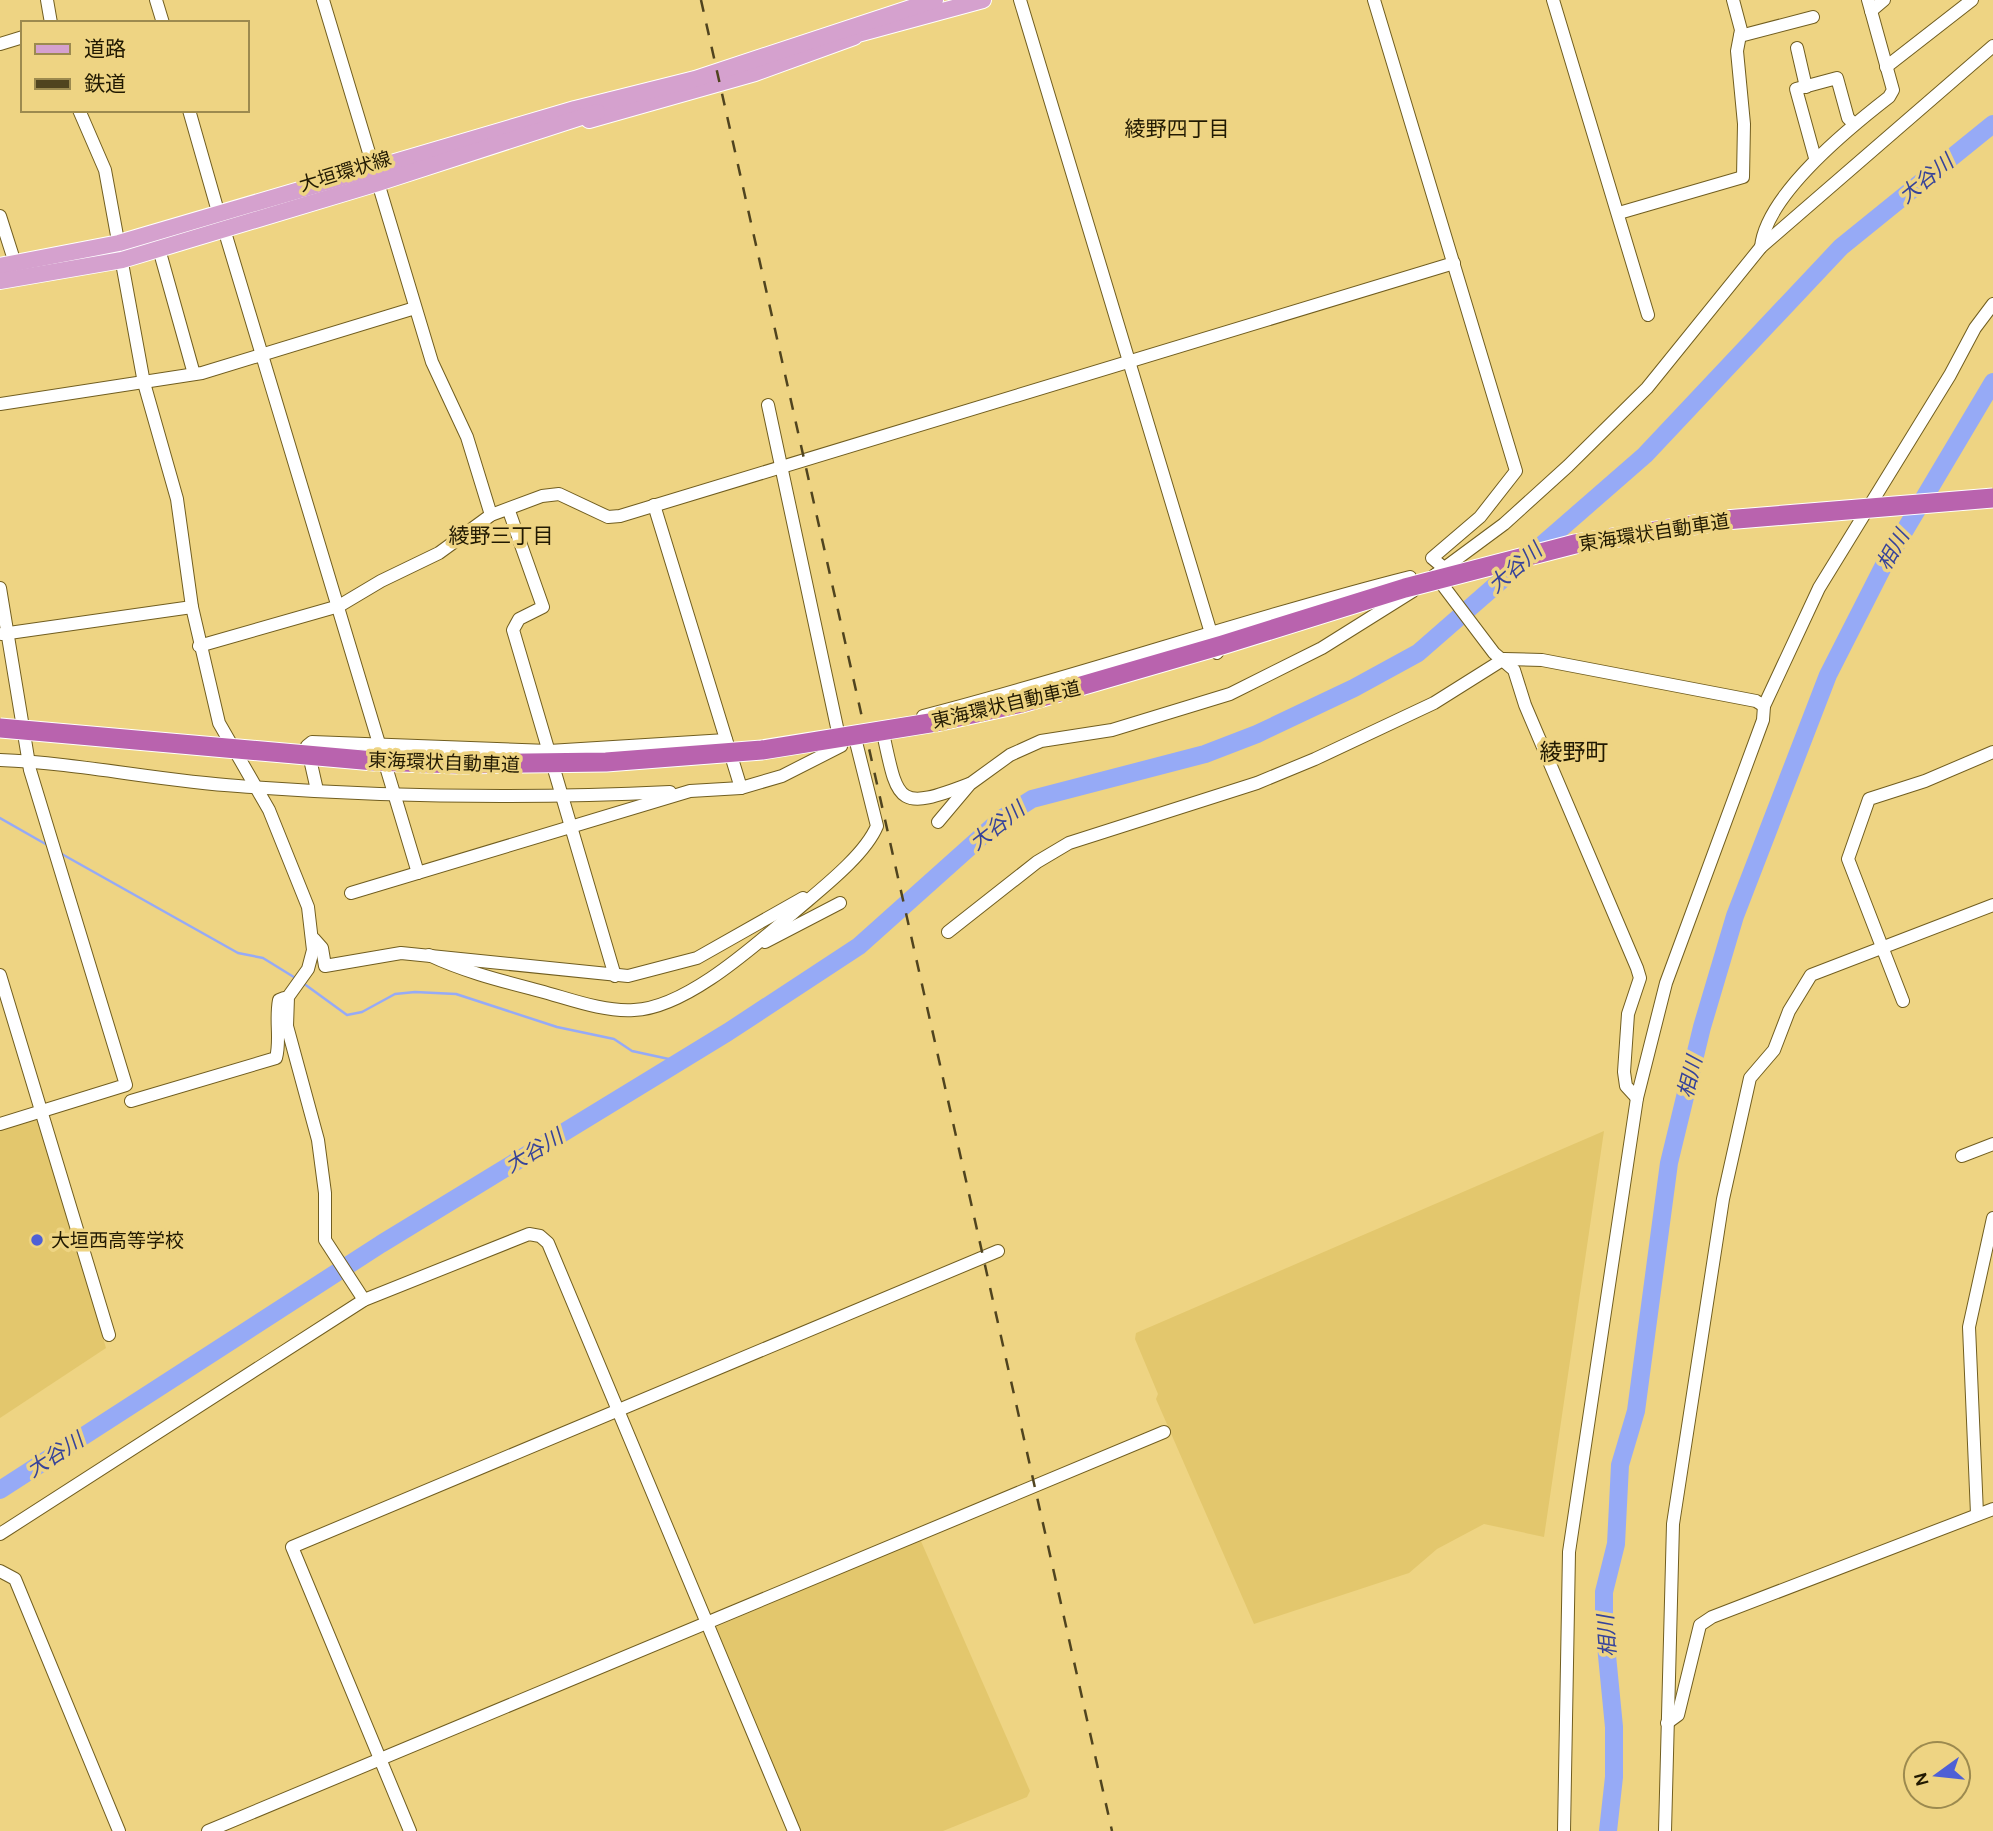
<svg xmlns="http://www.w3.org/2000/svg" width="1993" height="1831" viewBox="0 0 1993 1831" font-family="Karla,'Noto Sans JP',sans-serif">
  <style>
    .built { fill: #e3c76d }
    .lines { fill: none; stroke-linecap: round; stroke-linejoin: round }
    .stream { stroke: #96aaf6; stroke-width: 2.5 }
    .river { stroke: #96aaf6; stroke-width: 18 }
    .minor-casing { stroke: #715e20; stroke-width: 14 }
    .major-casing { stroke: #fff; stroke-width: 18 }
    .minor { stroke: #fff; stroke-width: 12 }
    .major { stroke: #d5a1ce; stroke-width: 16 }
    .rail { stroke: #50441f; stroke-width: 2.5; stroke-dasharray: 12 12; stroke-linecap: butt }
    .highway-bridge-casing { stroke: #fff; stroke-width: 21; stroke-linecap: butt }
    .highway-bridge { stroke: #b963ae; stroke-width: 19 }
    .poi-dot { fill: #4e60d6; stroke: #eed483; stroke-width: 2.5 }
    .labels { text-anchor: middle; stroke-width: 7; stroke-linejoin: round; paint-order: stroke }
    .street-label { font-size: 19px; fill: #221a02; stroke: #eed483 }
    .poi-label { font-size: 19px; fill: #221a02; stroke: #eed483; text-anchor: start }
    .neighbourhood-label { font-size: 21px; fill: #221a02; stroke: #eed483 }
    .water-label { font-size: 21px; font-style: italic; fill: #36439a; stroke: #eed483 }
    .quarter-label { font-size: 23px; fill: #221a02; stroke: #eed483 }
  </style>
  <rect width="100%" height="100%" fill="#eed483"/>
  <!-- built -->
  <g class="built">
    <path d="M39,1119L106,1348L0,1418V1131Z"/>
    <path d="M1604,1131L1544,1537L1484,1524L1437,1549L1409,1573L1254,1624L1156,1399L1158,1394L1135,1339L1136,1333Z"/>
    <path d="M920,1539L1030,1791L1027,1797L943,1831H800L716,1627Z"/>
  </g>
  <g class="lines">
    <!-- stream -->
    <g class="stream">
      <path d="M0,818L49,846"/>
      <path d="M60,853L238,953L263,958L297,979"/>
      <path d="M303,983L347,1015L362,1012L395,994L415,992L456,994L557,1027L614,1039L632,1051L678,1061"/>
    </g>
    <!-- river -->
    <g class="river">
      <path d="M0,1490L381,1244L728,1032L859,946L1001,819L1032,799L1205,754L1257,734L1354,688L1418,653L1645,455L1841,247L1993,124"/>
      <path d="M1608,1831L1614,1777V1727L1604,1625V1592L1616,1544L1620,1465L1636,1411L1669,1163L1702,1027L1735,916L1828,675L1883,567L1993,382"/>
    </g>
    <defs>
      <g id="minor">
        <path d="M47,0L51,23"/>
        <path d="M156,0L163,23"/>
        <path d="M323,0L432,362L467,437L491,515"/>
        <path d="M1020,0L1217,653"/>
        <path d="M1374,0L1516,471L1480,517L1432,558L1444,568"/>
        <path d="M1553,0L1648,315"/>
        <path d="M1871,11L1884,0"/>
        <path d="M1740,36L1813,17"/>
        <path d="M0,44L23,37"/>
        <path d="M1797,48L1806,87"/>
        <path d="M1886,67L1972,0"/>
        <path d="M79,110L105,170L144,383L177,499L192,607L219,723L269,810L308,907L313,950L308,969L288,997L287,1026L318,1140L325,1193V1240L364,1300"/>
        <path d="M189,110L219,215"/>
        <path d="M1815,158L1796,89L1837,78L1848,118L1854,124"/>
        <path d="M1619,213L1743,177L1744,124L1737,51L1741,30L1733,0"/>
        <path d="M0,216L15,263"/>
        <path d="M224,229L418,873"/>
        <path d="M1761,247C1766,195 1849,128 1889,97L1893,90L1868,0"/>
        <path d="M159,249L194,374"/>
        <path d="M0,404L202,373L415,308"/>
        <path d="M654,505L741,788"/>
        <path d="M509,511L543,607L519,619L513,630L615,976"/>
        <path d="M1435,575L1494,653L1514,670L1525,705L1637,968L1640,978L1628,1014L1624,1072L1626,1086L1637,1098"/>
        <path d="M1431,578L1504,524L1568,466L1647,388L1761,247L1993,46"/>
        <path d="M0,588L30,770L126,1085L0,1124"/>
        <path d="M2,634L192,607"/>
        <path d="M199,646L339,606L381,581L439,553L491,515L542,496L559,494L608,517L620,516L1454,263"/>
        <path d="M923,716C1087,674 1247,618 1410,577"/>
        <path d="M874,735L883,733C898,803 897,812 969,784"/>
        <path d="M0,760C80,763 159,781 238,786C382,797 526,799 670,792"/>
        <path d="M317,790L307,746L312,742L549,751L726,740"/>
        <path d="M938,822L970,784L1010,755L1041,741L1112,730L1230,694L1322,648L1413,591"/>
        <path d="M351,893L690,791L741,788L782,776L841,746L768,405"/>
        <path d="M948,932L1037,862L1069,843L1257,783L1315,759L1434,703L1504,659L1542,660L1756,701L1764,706"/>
        <path d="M314,939L322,948L325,966L401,953L628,976L697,958L803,898"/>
        <path d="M765,942L840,903"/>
        <path d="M429,955C465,972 502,981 540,991C570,999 603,1012 634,1010C686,1008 754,946 792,914C817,892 864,857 877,826L856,742"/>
        <path d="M0,975L109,1335"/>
        <path d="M1903,1001L1848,859L1869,799L1925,781L1993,752"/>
        <path d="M131,1101L276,1058C281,1039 275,1021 279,1000L284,998"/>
        <path d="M1962,1156L1993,1144"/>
        <path d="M1977,1514L1969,1327L1993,1218"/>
        <path d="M0,1534L364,1300L529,1234L540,1236L548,1243L794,1831"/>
        <path d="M0,1571L15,1579L119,1831"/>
        <path d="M1667,1723L1678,1715L1700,1625L1712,1617L1993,1509"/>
        <path d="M208,1831L1164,1432"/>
        <path d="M410,1831L292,1547L998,1251"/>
        <path d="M1564,1831L1569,1552L1637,1098L1666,983L1763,720L1764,706L1819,588L1950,375L1975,328L1993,304"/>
        <path d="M1665,1831L1673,1524L1723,1199L1750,1078L1774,1050L1789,1011L1811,975L1993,905"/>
      </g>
      <g id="major">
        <path d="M843,38L983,0"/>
        <path d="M589,120L755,73L854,37"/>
        <path d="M0,266L119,243L575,109L695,79L935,0"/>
        <path d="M0,281L122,260L378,183L597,112"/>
      </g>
    </defs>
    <!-- minor casing -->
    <use href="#minor" class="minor-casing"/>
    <!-- major casing -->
    <use href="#major" class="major-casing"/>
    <!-- minor -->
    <use href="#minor" class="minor"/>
    <!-- major -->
    <use href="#major" class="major"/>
    <!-- rail -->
    <path class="rail" d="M701,0L1112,1831"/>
    <defs>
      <path id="highway-bridge" d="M0,728L374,761L457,764L606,762L762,750L936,722L1022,703L1222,645L1405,588L1575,544L1725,520L1993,498"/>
    </defs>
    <!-- highway-bridge casing -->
    <use href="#highway-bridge" class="highway-bridge-casing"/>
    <!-- highway-bridge -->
    <use href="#highway-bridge" class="highway-bridge"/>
  </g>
  <!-- markers -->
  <circle class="poi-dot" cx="37" cy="1240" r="7"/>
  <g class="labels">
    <!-- street labels -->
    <g class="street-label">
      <text transform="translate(345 171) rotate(-17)" y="7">大垣環状線</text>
      <text transform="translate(1654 532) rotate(-9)" y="7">東海環状自動車道</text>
      <text transform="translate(1006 704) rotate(-13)" y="7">東海環状自動車道</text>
      <text transform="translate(444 762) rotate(2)" y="7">東海環状自動車道</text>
    </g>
    <!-- poi labels -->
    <g class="poi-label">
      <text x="51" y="1247">大垣西高等学校</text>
    </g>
    <!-- neighbourhood labels -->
    <g class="neighbourhood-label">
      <text x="1177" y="136">綾野四丁目</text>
      <text x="501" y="543">綾野三丁目</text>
    </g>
    <!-- water labels -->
    <g class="water-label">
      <text transform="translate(1926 179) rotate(-39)" y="7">大谷川</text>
      <text transform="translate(1893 550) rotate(-60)" y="7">相川</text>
      <text transform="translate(1515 568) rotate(-41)" y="7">大谷川</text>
      <text transform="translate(997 826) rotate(-38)" y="7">大谷川</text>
      <text transform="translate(1690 1077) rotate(-76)" y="7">相川</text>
      <text transform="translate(534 1151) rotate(-31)" y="7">大谷川</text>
      <text transform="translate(55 1455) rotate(-33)" y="7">大谷川</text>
      <text transform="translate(1607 1636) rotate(-94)" y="7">相川</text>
    </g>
    <!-- quarter labels -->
    <g class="quarter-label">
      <text x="1574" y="760">綾野町</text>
    </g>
  </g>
  <!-- legend -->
  <rect x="21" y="21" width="228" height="91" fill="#eed483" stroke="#9c8a4f" stroke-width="2"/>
  <rect x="35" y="44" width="35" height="10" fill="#d5a1ce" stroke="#9c8a4f" stroke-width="2"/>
  <text x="84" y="56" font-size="21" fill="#221a02">道路</text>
  <rect x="35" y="79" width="35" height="10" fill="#50441f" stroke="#9c8a4f" stroke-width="2"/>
  <text x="84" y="91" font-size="21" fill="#221a02">鉄道</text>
  <!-- north arrow -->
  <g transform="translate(1937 1775) rotate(255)"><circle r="33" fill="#eed483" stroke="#9c8a4f" stroke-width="2"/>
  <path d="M0-5L12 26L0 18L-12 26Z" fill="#4e60d6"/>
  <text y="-10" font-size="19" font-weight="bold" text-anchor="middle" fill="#221a02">N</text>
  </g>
</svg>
